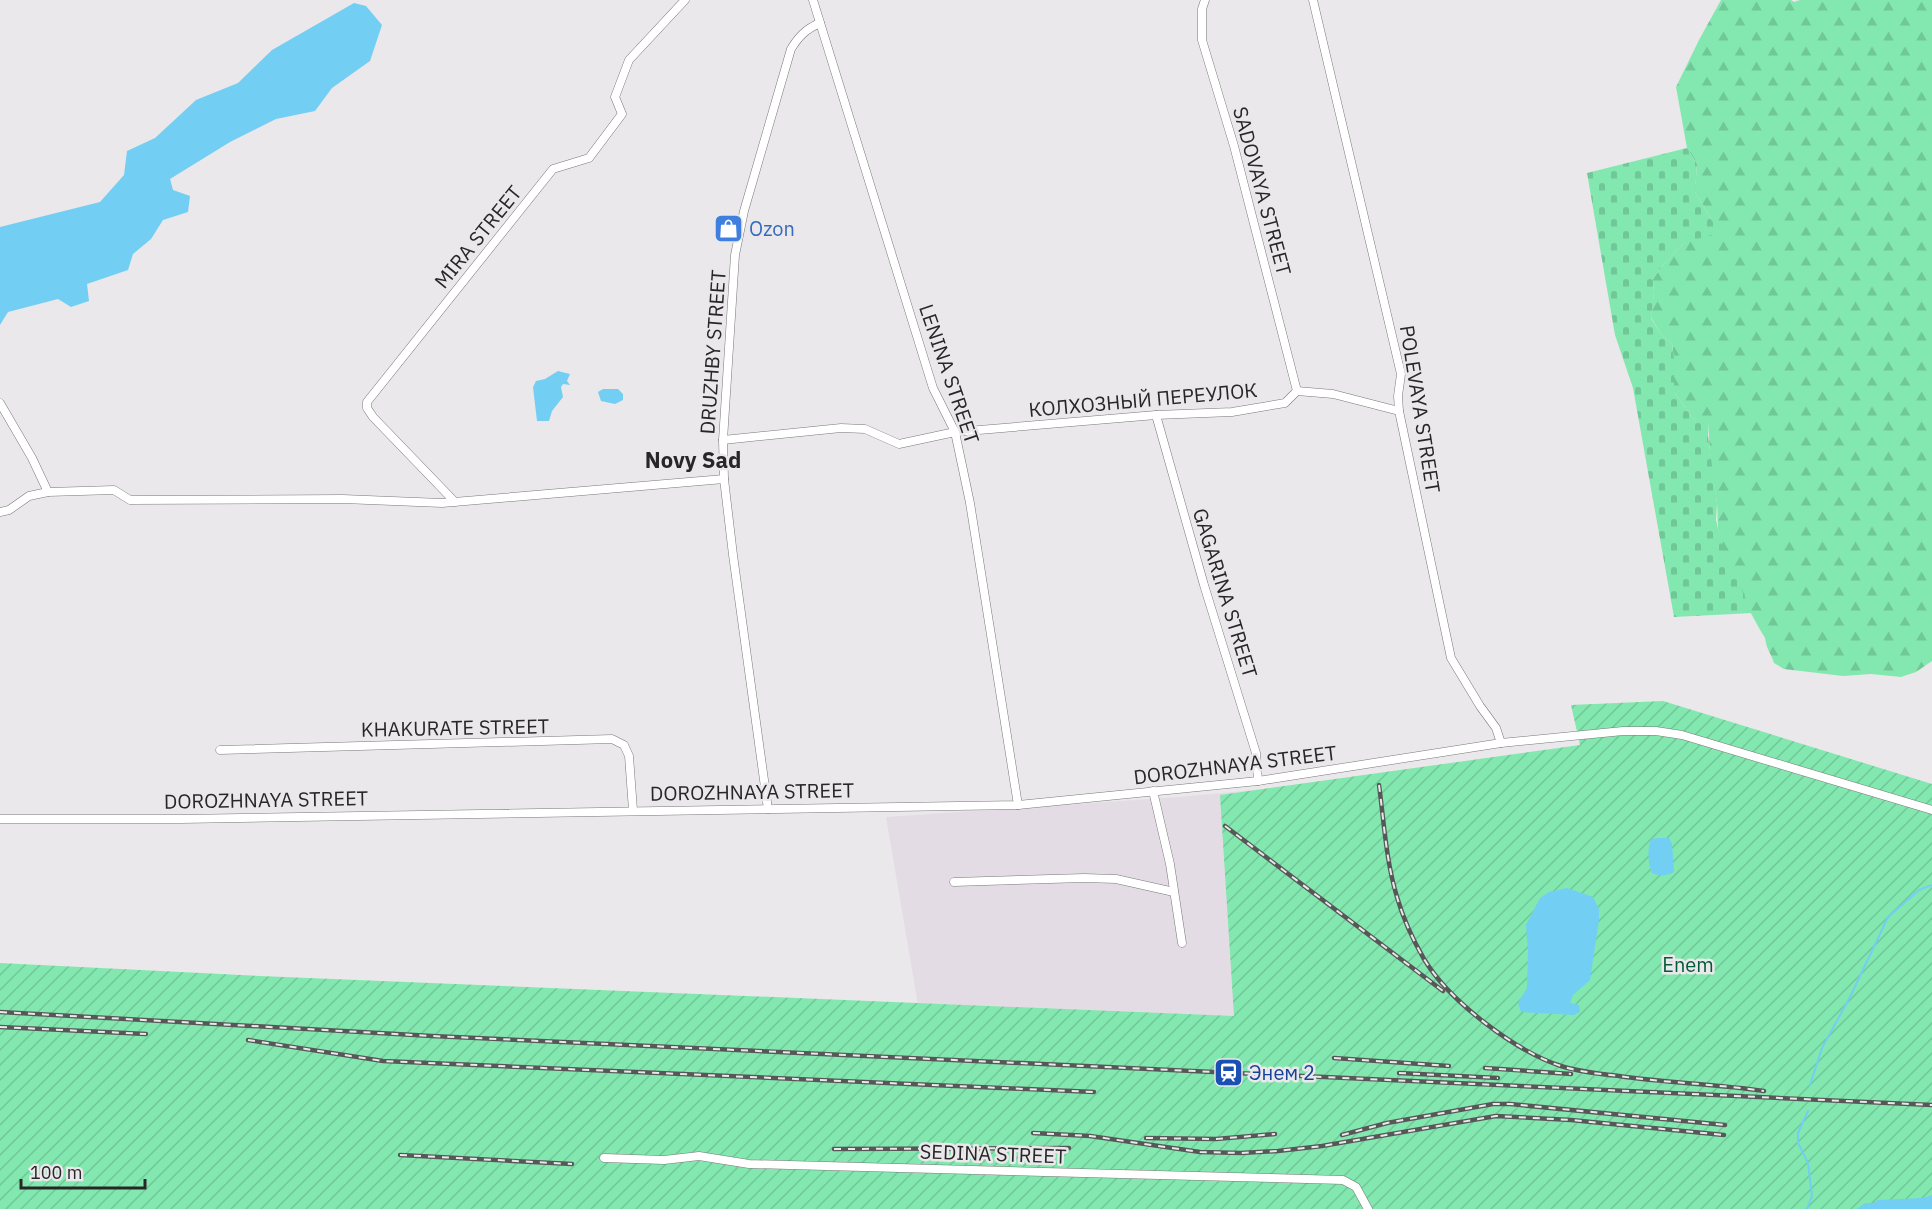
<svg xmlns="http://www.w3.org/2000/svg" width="1932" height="1209" viewBox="0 0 1932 1209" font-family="'IBM Plex Sans',sans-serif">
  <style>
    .built { fill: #e3dce4 }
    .forest { fill: url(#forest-firs) }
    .cemetery { fill: url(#cemetery-stones) }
    .garden { fill: url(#garden-furrows) }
    .water { fill: #72cef3 }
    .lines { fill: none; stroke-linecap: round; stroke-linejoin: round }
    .stream { stroke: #72cef3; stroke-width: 2 }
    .minor-casing { stroke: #7a787a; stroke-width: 9 }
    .minor { stroke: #fff; stroke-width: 8 }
    .rail-casing { stroke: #585758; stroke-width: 4.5 }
    .rail { stroke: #eae8ea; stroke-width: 2; stroke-dasharray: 7; stroke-linecap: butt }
    .labels { text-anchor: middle; stroke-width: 5; stroke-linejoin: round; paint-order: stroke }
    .street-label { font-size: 20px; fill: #282728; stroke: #eae8ea }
    .shop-label { font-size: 20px; fill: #366cbe; stroke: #eae8ea; text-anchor: start }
    .park-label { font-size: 20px; fill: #045a36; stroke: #eae8ea }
    .transit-label { font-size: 20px; fill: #164399; stroke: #eae8ea; text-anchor: start }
    .quarter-label { font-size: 22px; font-weight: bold; fill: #282728; stroke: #eae8ea }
  </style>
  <defs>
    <pattern id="forest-firs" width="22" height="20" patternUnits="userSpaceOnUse" patternTransform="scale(1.5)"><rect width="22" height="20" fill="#82e8af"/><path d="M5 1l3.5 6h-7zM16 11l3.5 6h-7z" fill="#70c797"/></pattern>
    <pattern id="cemetery-stones" width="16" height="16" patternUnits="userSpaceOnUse" patternTransform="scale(1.5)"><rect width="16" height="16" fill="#82e8af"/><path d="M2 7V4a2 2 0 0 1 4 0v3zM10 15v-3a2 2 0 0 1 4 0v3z" fill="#70c797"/></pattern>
    <pattern id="garden-furrows" width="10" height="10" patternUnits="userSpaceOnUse" patternTransform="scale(1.5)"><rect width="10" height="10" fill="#82e8af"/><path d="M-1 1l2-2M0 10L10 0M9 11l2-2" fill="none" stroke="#70c797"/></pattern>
  </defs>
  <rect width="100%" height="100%" fill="#eae8ea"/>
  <!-- built -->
  <path class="built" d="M1483,768L1493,1018L923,1034L886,817L1179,797Z"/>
  <!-- forest -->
  <path class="forest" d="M1721,0H1791L1794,2L1800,0H1932V661L1916,672L1901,677L1871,674L1843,676L1784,669L1774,663C1771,653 1767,651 1765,638C1750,613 1728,571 1720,542C1716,526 1719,511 1716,496C1712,471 1708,447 1709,422H1696L1674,392V358L1672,344L1660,333L1651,317L1654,292L1653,279L1662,266L1684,243L1713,222L1695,192L1697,164L1687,148L1676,87L1699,40Z"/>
  <!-- cemetery -->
  <path class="cemetery" d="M1687,148L1697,164L1695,192L1713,222L1714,234L1684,243L1662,266L1653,279L1654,292L1651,318L1660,333L1672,344L1674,358V392L1696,422H1709L1708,436L1717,503L1716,520L1721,543L1752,613L1674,617L1633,388L1615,335L1587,173Z"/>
  <!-- garden -->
  <path class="garden" d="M1663,701L1932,784V1209H0V963L260,976L1234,1016L1220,795L1580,745L1571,705Z"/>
  <!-- water -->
  <g class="water">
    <path d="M354,3L366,6L382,25L370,61L332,88L315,111L276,119L230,142L170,179L173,190L190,196L188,212L163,220L151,239L133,254L128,270L87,284L89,301L71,307L58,299L8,312L0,325V227L100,202L124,175L127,151L155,138L196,100L238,83L272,50Z"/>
    <path d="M558,371L570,374L567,381L570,385L563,384L561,387L563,397L552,411L549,421H537L533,387L536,381L545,379Z"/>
    <path d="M603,389H618L623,394V400L615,404L601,401L598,392Z"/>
    <path d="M1658,838H1669L1672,844L1674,872C1667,876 1659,876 1652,873C1648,863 1647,849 1651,839Z"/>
    <path d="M1567,888L1593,897L1599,909V920L1590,980L1573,995L1570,1003L1579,1005L1580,1012L1574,1015L1521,1012L1518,1003L1527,988L1528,951L1526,925L1540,898L1549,892Z"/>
    <path d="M1932,1195V1209H1857L1865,1203H1873L1878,1200L1923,1198Z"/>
  </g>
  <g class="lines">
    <!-- stream -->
    <g class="stream">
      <path d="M1810,1085L1822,1048L1850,997L1888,917L1919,890L1932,885"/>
      <path d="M1807,1209L1812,1196L1808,1163L1798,1143V1133L1808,1111"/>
    </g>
    <defs>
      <g id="minor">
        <path d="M813,0L933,388L955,432L970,503L1018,805"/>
        <path d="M1205,0L1202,9V40L1234,146L1297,391"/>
        <path d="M1313,0L1401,374L1398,396L1399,411L1451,658L1480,706L1496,728L1501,743"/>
        <path d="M0,403L32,458L48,492"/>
        <path d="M1156,415L1204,585L1256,753L1258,781"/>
        <path d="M723,440L841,428L865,429L899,444L955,432L1156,415L1232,412L1285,403L1297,391L1333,394L1399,411"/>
        <path d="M455,502L373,417L367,408V402L553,169L589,158L622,114L615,97L629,60L685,0"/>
        <path d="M0,512L9,510L29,496L48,492L114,490L130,500L343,499L442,503L724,479"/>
        <path d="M220,750L612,739L624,745L629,756L633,810"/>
        <path d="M1153,791L1170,864L1182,943"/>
        <path d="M768,809L733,555L724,479L723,440L735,255L744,211L791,49C799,36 806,29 820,23"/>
        <path d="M0,819H181L1018,805L1258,781L1501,743L1623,731H1656L1682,735L1932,810"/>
        <path d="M954,882L1084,878L1116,879L1174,892"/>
        <path d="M604,1158L664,1160L699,1156L749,1164L1343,1180L1356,1187L1368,1209"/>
      </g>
    </defs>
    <!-- minor casing -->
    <use href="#minor" class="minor-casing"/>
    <!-- minor -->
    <use href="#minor" class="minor"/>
    <defs>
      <g id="rail">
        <path d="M1379,785C1384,822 1386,861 1397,897C1403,918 1413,940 1424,959C1449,1001 1515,1051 1561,1066C1580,1072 1600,1074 1619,1076C1667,1083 1716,1084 1764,1091"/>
        <path d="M1225,826L1443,991"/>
        <path d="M0,1012L432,1036L1932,1105"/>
        <path d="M0,1027L146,1034"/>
        <path d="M248,1040L383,1061L1094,1092"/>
        <path d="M1334,1058L1449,1066"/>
        <path d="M1485,1068L1571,1074"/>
        <path d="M1399,1073L1498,1078"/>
        <path d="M1033,1133L1090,1136L1200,1152L1241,1153L1278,1151L1322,1146L1496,1116L1571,1120L1724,1135"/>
        <path d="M1342,1135L1387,1123L1493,1104H1510L1725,1125"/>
        <path d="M1146,1138L1216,1139L1275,1134"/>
        <path d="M834,1149L1069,1148"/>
        <path d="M400,1155L572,1164"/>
      </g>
    </defs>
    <!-- rail casing -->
    <use href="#rail" class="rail-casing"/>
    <!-- rail -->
    <use href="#rail" class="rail"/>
  </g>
  <!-- icons -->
  <defs>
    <symbol id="shop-square" viewBox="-11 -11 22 22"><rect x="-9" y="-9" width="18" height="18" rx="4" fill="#3f7fe0" stroke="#eae8ea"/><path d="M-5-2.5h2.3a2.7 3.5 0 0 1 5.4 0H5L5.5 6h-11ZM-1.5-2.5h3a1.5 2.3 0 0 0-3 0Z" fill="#fff"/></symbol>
    <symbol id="station-square" viewBox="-11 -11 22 22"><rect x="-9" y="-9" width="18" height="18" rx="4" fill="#1a4fb4" stroke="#eae8ea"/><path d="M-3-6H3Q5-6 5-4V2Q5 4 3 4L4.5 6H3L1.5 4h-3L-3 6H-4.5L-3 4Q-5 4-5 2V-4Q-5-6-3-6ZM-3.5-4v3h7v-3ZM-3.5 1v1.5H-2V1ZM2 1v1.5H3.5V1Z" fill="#fff"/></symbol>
  </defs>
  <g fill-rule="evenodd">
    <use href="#shop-square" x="712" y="212" width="33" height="33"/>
    <use href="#station-square" x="1212" y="1056" width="33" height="33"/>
  </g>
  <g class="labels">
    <!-- street labels -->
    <g class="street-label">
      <text transform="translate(1262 191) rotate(75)" y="7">SADOVAYA STREET</text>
      <text transform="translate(478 237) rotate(-51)" y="7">MIRA STREET</text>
      <text transform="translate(713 352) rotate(-86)" y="7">DRUZHBY STREET</text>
      <text transform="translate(949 374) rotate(71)" y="7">LENINA STREET</text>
      <text transform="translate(1143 400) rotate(-5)" y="7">КОЛХОЗНЫЙ ПЕРЕУЛОК</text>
      <text transform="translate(1420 409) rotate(81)" y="7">POLEVAYA STREET</text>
      <text transform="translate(1225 593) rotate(73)" y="7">GAGARINA STREET</text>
      <text transform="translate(455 728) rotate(-1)" y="7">KHAKURATE STREET</text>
      <text transform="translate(1235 765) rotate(-7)" y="7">DOROZHNAYA STREET</text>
      <text transform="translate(752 792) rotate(-1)" y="7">DOROZHNAYA STREET</text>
      <text transform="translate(266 800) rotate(-1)" y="7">DOROZHNAYA STREET</text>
      <text transform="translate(993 1154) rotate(2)" y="7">SEDINA STREET</text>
    </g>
    <!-- shop labels -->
    <g class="shop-label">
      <text x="749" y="236">Ozon</text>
    </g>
    <!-- park labels -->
    <g class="park-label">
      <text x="1688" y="972">Enem</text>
    </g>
    <!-- transit labels -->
    <g class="transit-label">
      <text x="1249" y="1080">Энем 2</text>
    </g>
    <!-- quarter labels -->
    <g class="quarter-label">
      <text x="693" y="468">Novy Sad</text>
    </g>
  </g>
  <!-- scale -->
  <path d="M21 1179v9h124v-9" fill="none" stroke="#282728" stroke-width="3"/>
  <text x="30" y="1179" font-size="18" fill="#282728" stroke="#eae8ea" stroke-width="4.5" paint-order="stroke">100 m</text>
</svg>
